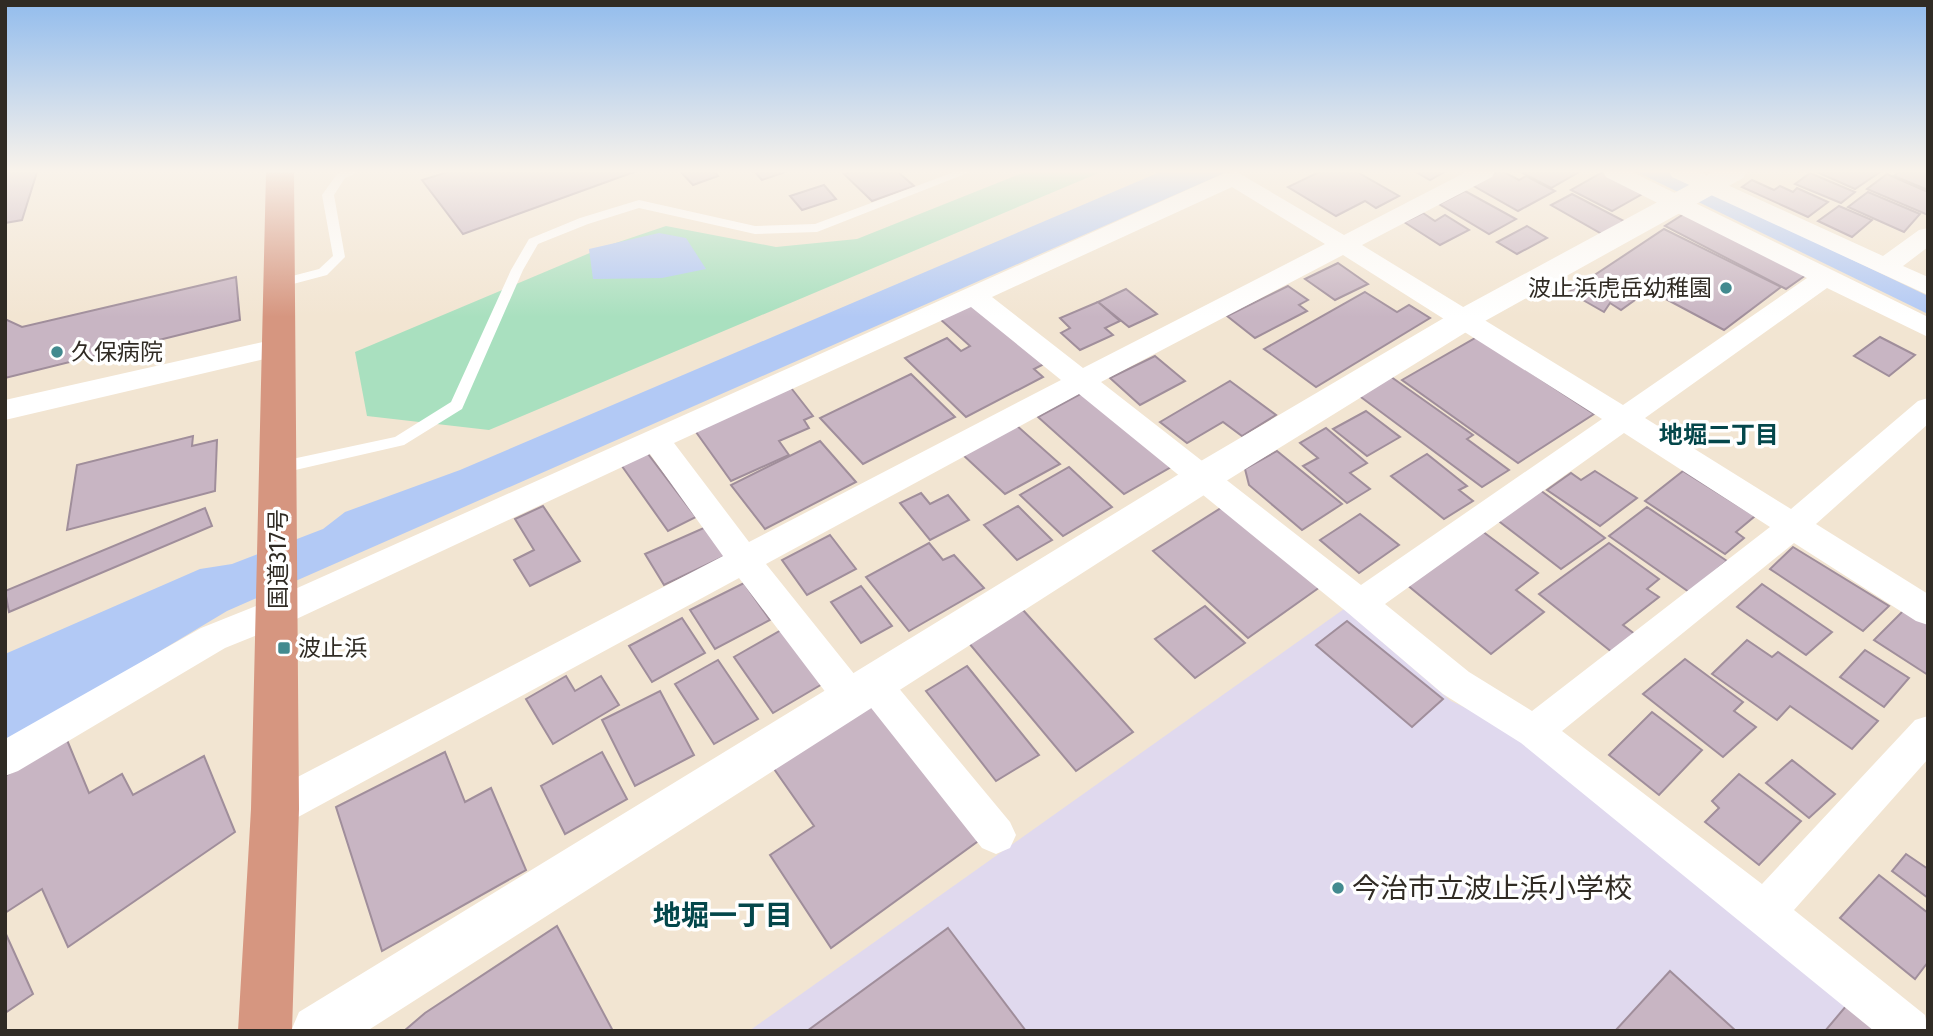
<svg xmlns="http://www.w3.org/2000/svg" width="1933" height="1036" viewBox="0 0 1933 1036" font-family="'Fira Sans','Noto Sans JP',sans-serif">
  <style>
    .education { fill: #e0d9ee }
    .green { fill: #a9e0bf }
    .water { fill: #b2c9f5 }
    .building { fill: #c8b5c3; stroke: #a08e9b; stroke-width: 2 }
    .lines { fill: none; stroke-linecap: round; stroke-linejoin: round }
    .service { fill: #fff; fill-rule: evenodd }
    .minor { fill: #fff; fill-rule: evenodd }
    .tertiary { fill: #fff; fill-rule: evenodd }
    .trunk { fill: #d69680; fill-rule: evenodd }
    .poi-dot { fill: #428a8f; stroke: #fff; stroke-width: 2.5 }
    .labels { text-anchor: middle; stroke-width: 7; stroke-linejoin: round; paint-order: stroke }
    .poi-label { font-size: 23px; fill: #302b24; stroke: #fff; text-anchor: start }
    .street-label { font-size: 23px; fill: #302b24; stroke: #fff }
    .neighbourhood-label { font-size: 24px; font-weight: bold; fill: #04474b; stroke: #fff }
    .near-poi-label { font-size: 28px; fill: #302b24; stroke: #fff; text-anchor: start }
    .near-neighbourhood-label { font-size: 28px; font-weight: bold; fill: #04474b; stroke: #fff }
  </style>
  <rect width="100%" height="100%" fill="#f2e5d2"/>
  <!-- education -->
  <path class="education" d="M1344,609L1451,701L1547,746L1903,1031H749Z"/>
  <!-- green -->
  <path class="green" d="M1025,172H1101L489,430L367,416L355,352L604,247L666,226L776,247L857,239Z"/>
  <!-- water -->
  <g class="water">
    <path d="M1160,172H1227L227,611L5,744V654L200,569L232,564L323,529L345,512L460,470Z"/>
    <path d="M1637,172H1669L1928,296V314Z"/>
    <path d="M659,233L686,238L706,269L662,278L593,279L589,249Z"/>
  </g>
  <!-- building -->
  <g class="building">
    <path d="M5,172H37L22,220L5,223Z"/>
    <path d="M448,172H634L463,234L422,180Z"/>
    <path d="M681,172H715L718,176L693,185Z"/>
    <path d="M755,172H785L762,180Z"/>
    <path d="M851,172H898L914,186L872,201L844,174Z"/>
    <path d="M1319,172H1357L1399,196L1376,208L1365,201L1336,216L1288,187Z"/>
    <path d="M1416,172H1444L1430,180Z"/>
    <path d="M1497,172H1504L1519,180L1526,176L1555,191L1518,211L1472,185Z"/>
    <path d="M1521,172H1579L1551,188Z"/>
    <path d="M1603,172L1644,193L1612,211L1571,190Z"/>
    <path d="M1817,172H1880L1855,189Z"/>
    <path d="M1899,172H1928V190L1894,176Z"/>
    <path d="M1810,173L1855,192L1841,203L1795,184Z"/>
    <path d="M1887,174L1928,192V215L1867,189Z"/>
    <path d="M1752,180L1774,190L1780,186L1793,192L1797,188L1828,202L1808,217L1742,187Z"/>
    <path d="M824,185L836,199L802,210L790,196Z"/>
    <path d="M1465,191L1516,219L1489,234L1439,204Z"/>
    <path d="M1868,192L1920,214L1904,232L1848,207Z"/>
    <path d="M1572,194L1624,221L1602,234L1551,205Z"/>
    <path d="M1839,206L1872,220L1852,237L1818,221Z"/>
    <path d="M1423,213L1435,221L1445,215L1469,230L1440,245L1404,222Z"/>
    <path d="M1684,214L1806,275L1786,289L1665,226Z"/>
    <path d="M1527,226L1547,238L1517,254L1497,242Z"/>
    <path d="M1664,229L1781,287L1724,330L1649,290L1621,310L1610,303L1604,312L1569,292Z"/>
    <path d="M1338,263L1368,284L1335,300L1305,279Z"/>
    <path d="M236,277L240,320L5,378V319L22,327Z"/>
    <path d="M1288,286L1308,300L1299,305L1307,311L1255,338L1227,316Z"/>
    <path d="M1126,289L1157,314L1129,327L1098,302Z"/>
    <path d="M1365,292L1397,312L1409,305L1430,318L1316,387L1264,349Z"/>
    <path d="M975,302L1046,363L1034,369L1043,377L966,417L905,358L947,338L961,351L970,346L939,318Z"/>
    <path d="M1098,302L1120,321L1105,328L1113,335L1080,350L1061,333L1070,328L1060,318Z"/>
    <path d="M1477,337L1594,414L1518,463L1402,380Z"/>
    <path d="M1880,337L1915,355L1889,376L1854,356Z"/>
    <path d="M1155,356L1185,381L1140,405L1110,378Z"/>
    <path d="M911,374L955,417L863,464L820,418Z"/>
    <path d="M1387,374L1473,435L1467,439L1509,470L1482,487L1354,392Z"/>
    <path d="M1230,381L1276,415L1242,436L1223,422L1187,443L1160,422Z"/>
    <path d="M788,384L813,416L804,420L809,428L779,441L789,455L731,481L691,425Z"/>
    <path d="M1084,392L1171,467L1124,494L1038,417Z"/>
    <path d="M1366,411L1400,437L1367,456L1333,429Z"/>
    <path d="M1016,425L1060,464L1005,494L962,454Z"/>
    <path d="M1326,428L1367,463L1350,473L1370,489L1347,503L1303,466L1318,458L1300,443Z"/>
    <path d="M193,436L192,446L217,440L215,491L67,530L77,465Z"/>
    <path d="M820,441L856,482L765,529L731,485Z"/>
    <path d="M645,450L696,517L668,531L619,462Z"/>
    <path d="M1277,451L1342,504L1302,530L1249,485L1245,469Z"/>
    <path d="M1427,454L1467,486L1459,490L1473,501L1444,519L1391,476Z"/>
    <path d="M1069,467L1112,507L1063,536L1020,495Z"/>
    <path d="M1595,471L1637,498L1600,526L1547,490L1571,473L1581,480Z"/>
    <path d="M1683,471L1755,516L1736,532L1744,538L1725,554L1645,501Z"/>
    <path d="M1540,490L1605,538L1561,569L1496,519Z"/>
    <path d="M921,493L930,504L948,495L969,520L930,540L900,503Z"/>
    <path d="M543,506L580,561L530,586L514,560L534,550L515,519Z"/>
    <path d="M1018,506L1052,540L1017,560L984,525Z"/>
    <path d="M1224,506L1320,587L1248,638L1153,551Z"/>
    <path d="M1647,507L1727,561L1689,592L1609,536Z"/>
    <path d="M205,508L212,526L9,612L5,591Z"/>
    <path d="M1360,514L1399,545L1359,573L1320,540Z"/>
    <path d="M706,527L725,556L664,585L645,554Z"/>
    <path d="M1482,531L1538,573L1516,590L1544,612L1491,654L1406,584Z"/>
    <path d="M830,535L856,569L807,595L782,560Z"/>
    <path d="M929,543L943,560L954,555L984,588L909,631L866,577Z"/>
    <path d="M1609,543L1659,579L1647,589L1659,597L1623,625L1636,635L1613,653L1539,594Z"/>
    <path d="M1793,547L1889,606L1863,631L1770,569Z"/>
    <path d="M744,583L770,620L715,649L690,610Z"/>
    <path d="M1762,584L1832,632L1806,655L1737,607Z"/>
    <path d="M861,586L892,626L861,643L831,602Z"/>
    <path d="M1205,606L1245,643L1195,678L1155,639Z"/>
    <path d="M1905,609L1928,624V675L1874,640Z"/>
    <path d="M1023,610L1133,732L1076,771L968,642Z"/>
    <path d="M682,618L705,653L652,682L629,646Z"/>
    <path d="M1347,621L1443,699L1412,727L1316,645Z"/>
    <path d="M783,629L824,683L773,713L734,657Z"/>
    <path d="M1747,640L1772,657L1778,652L1878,721L1852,749L1790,706L1777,720L1712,674Z"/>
    <path d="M1865,650L1909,678L1884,707L1840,677Z"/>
    <path d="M1685,659L1743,702L1734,711L1756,727L1723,757L1643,694Z"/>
    <path d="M718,660L758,719L714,744L675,684Z"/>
    <path d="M967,666L1039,755L996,781L926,691Z"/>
    <path d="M566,676L575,691L601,676L619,705L553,744L526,699Z"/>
    <path d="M660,691L694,755L635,786L602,720Z"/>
    <path d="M873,702L981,839L831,948L770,855L814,826L772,766Z"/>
    <path d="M1652,712L1702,750L1659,795L1609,755Z"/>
    <path d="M67,740L89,793L122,774L133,795L204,756L235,832L68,947L42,889L5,913V776Z"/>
    <path d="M445,752L465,802L491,788L526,870L382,951L336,807Z"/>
    <path d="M602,752L627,799L565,834L541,786Z"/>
    <path d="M1792,760L1835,794L1809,818L1766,783Z"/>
    <path d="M1739,774L1801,821L1759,865L1705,822L1719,808L1712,801Z"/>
    <path d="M1906,854L1928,869V898L1892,871Z"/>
    <path d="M1879,875L1928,913V962L1915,979L1840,918Z"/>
    <path d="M557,926L613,1031H404L425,1013Z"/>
    <path d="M948,928L1026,1031H807Z"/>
    <path d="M5,932L33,994L5,1013Z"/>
    <path d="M1670,971L1736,1031H1615Z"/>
    <path d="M1852,999L1890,1031H1825Z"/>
  </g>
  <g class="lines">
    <!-- service -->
    <g class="service">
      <path d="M341,172H358L345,178L334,195L345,257L327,275L278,288L273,287V281L319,269L333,256L322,195L337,174Z"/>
      <path d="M954,172H970L817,232L755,234L639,208L588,224L538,244L523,270L462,409L404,445L278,474L270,468L278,462L395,437L451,402L511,270L529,239L580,218L639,200L755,226L815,224Z"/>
    </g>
    <!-- minor -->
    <g class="minor">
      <path d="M1237,172L1344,235L1466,172H1495L1492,177L1362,245L1623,405L1807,278L1606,177L1603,172H1632L1928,317V337L1827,288L1645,418L1791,509L1918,401L1928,398V424L1816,524L1928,594V625L1916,621L1794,543L1562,731L1762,884L1915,720L1928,716V759L1794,910L1925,1015L1928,1031H1874L1521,743L1443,694L1348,613L1079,394L766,564L859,680L861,674L874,670L887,674L1010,822L1016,835L1010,848L996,854L982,848L868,704L865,710L852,715L839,710L739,578L289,822L275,827L261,822L256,809L261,796L723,556L650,454L290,622L225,648L18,771L5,776V739L201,628L266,602L1225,173ZM1232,187L1325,244L1083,368L992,297ZM1343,255L1602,419L1361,585L1101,382ZM971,307L1061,380L749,542L674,443ZM1624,433L1770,527L1532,711L1469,672L1385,604Z"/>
      <path d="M1669,172H1699L1883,256L1919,230L1928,228V247L1903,266L1928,277V295L1672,177Z"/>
      <path d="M276,339L286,342L290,348L286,354L5,420V400Z"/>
    </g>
    <!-- tertiary -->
    <path class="tertiary" d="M1713,172H1747L1743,178L1476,326L1215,488L367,1031H291L299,1012L1189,468L1454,312Z"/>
    <!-- trunk -->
    <path class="trunk" d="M266,172H294L299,809L292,1031H238L251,809Z"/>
  </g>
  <!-- sky -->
  <linearGradient id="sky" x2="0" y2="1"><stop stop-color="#92bced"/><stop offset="0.54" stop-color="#f9f3eb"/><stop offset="1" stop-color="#f9f3eb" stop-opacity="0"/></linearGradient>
  <rect width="1933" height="317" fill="url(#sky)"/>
  <!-- markers -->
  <g class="poi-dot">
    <circle cx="1726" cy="288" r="7"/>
    <circle cx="57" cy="352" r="7"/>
    <rect x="277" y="641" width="14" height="14" rx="3.5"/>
    <circle cx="1338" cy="888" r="7"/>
  </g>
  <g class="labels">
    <!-- poi labels -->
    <g class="poi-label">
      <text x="1712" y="296" text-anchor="end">波止浜虎岳幼稚園</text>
      <text x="71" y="360">久保病院</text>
      <text x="298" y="656">波止浜</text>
    </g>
    <!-- street labels -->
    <g class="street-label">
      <text transform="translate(278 559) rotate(-90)" y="8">国道317号</text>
    </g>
    <!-- neighbourhood labels -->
    <g class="neighbourhood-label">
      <text x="1719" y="443">地堀二丁目</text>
    </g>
    <!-- near-poi labels -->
    <g class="near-poi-label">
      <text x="1352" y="898">今治市立波止浜小学校</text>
    </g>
    <!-- near-neighbourhood labels -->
    <g class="near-neighbourhood-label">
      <text x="723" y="925">地堀一丁目</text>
    </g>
  </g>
  <!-- border -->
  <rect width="1933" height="1036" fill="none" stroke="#302b24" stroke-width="14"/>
</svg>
